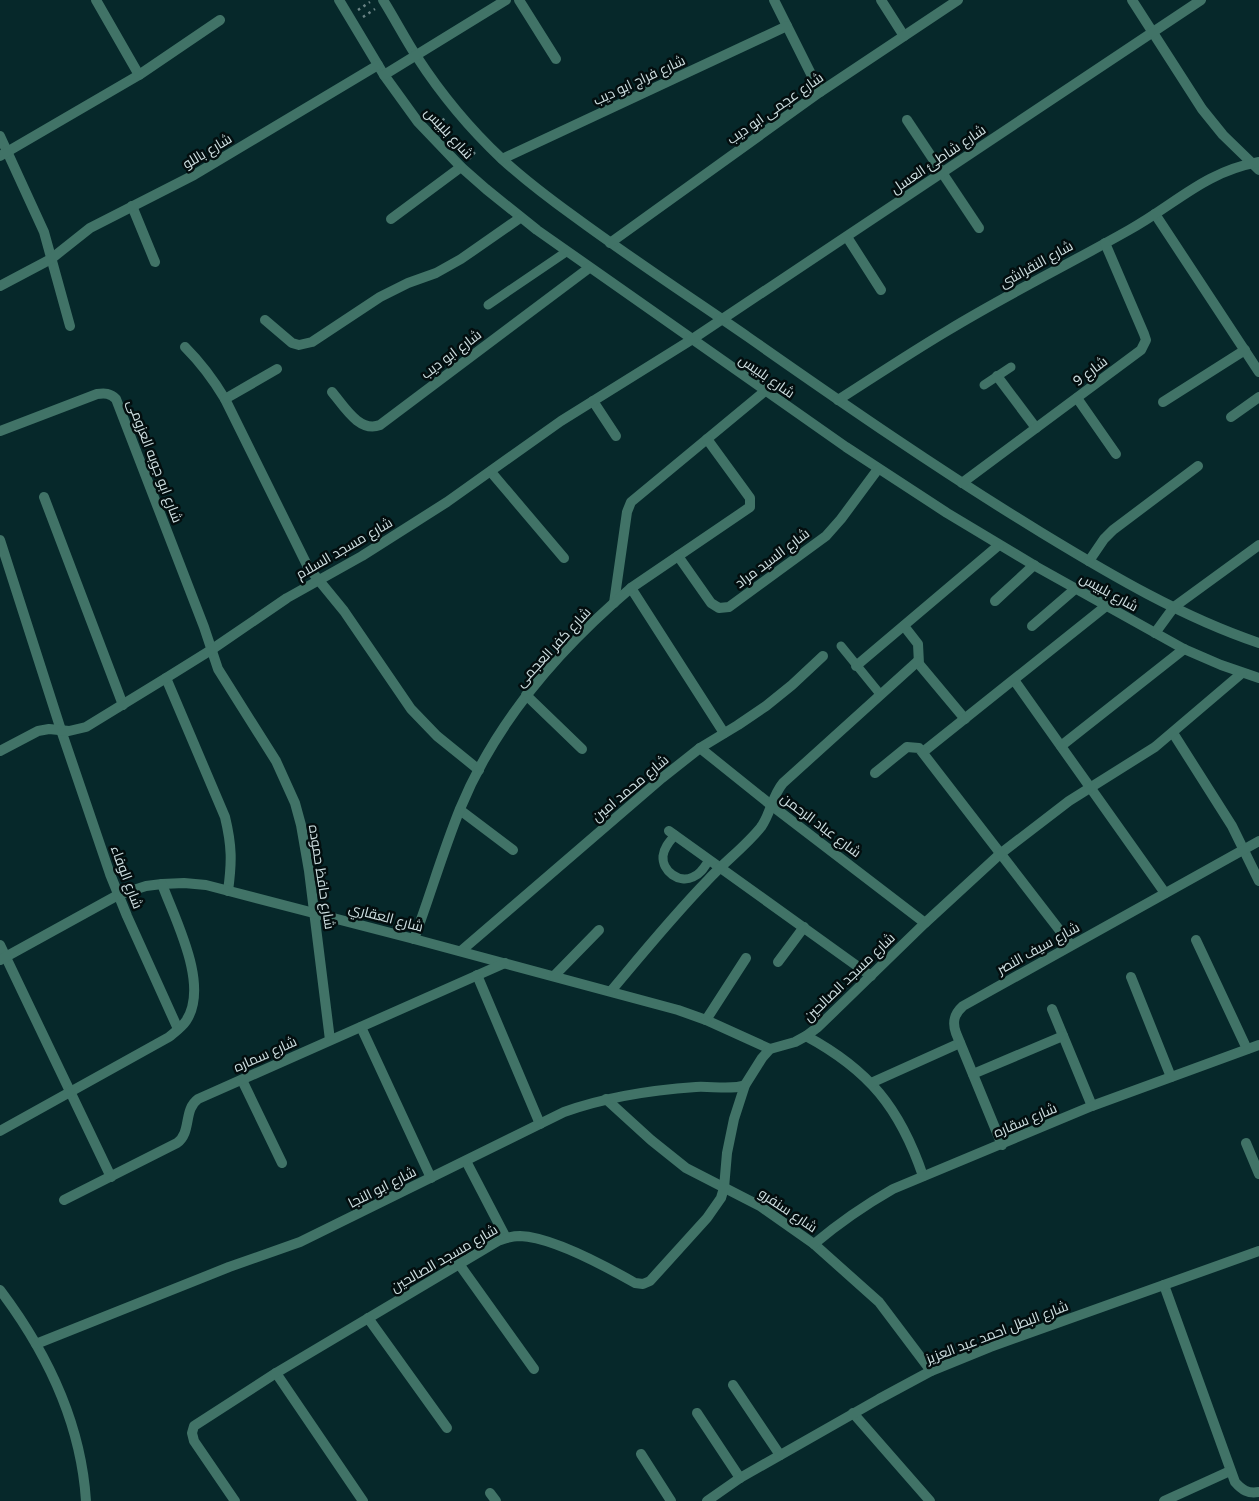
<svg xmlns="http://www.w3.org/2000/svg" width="1259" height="1501" viewBox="0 0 1259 1501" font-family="Figtree,Cairo,sans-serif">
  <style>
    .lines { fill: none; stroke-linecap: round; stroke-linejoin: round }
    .path { stroke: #6b8486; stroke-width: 2.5; stroke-dasharray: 2.5 4; stroke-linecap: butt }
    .lane { stroke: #417367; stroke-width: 9 }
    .street { stroke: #417367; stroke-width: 10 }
    .labels { text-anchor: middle; stroke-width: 5; stroke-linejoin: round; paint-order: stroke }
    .street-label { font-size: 14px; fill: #cfe0e2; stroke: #030e0f }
  </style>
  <rect width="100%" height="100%" fill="#06282a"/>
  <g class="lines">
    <!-- path -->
    <g class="path">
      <path d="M358,10L370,2"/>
      <path d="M363,17L375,9"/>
      <path d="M437,124L447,117"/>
      <path d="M442,130L452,123"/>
      <path d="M469,159L477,150"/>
    </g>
    <!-- lane -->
    <g class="lane">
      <path d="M488,305L566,252"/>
      <path d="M984,385L1011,367"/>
      <path d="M841,646L880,694"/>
      <path d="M675,835C670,841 664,847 663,856C662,871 679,884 693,877C701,874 705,866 709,860"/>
    </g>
    <!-- street -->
    <g class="street">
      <path d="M96,0L139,75"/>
      <path d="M339,0L384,75L418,122L461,167L486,189L537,230L846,447L947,513L1037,567L1184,649L1221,665L1259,678"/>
      <path d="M383,0C395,19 405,39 417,57C441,94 470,129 502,159C525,180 550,199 575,217C632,259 690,297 748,337C845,405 942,472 1042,533C1111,575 1182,617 1259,643"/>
      <path d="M519,0L556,59"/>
      <path d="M774,0L820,92"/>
      <path d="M881,0L904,36"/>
      <path d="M1132,0L1202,109L1223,135L1259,170"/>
      <path d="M384,75L506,0"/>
      <path d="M907,120L979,228"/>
      <path d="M0,136L44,232L70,326"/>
      <path d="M0,156L139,75L220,20"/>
      <path d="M502,159L787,26"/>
      <path d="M132,206L155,262"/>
      <path d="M1155,214L1259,372"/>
      <path d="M391,219L461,167"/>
      <path d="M847,237L881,290"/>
      <path d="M610,243L820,92L958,0"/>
      <path d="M0,286L51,259L90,228L194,175L378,65"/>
      <path d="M265,320L292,343L299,345L312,342L380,297L408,283L436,273L461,259L520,218"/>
      <path d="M185,347C201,363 213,379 225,399L308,567L344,611L411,709L437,736L479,770"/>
      <path d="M997,376L1036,428"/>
      <path d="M332,392C344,406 359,433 380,425L589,268"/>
      <path d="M1077,398L1116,454"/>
      <path d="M225,399L277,369"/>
      <path d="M838,400C874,377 910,353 947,331C1006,295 1069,264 1129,230C1176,204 1204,172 1259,162"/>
      <path d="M593,401L616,436"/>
      <path d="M1163,402L1245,350"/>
      <path d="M1231,417L1259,397"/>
      <path d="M0,431L97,394C105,393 110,393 116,399L204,627L218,669L276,761L295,803L301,825L309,871L330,1040"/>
      <path d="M491,472L564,558"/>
      <path d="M962,483L1141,350L1146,340L1144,334L1105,243"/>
      <path d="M44,497L123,705"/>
      <path d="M0,540L61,730L110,874L127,916L178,1029"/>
      <path d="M678,556L711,603L719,608L729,607L826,536L841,519L878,469"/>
      <path d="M1089,561L1104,539L1113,530L1198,466"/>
      <path d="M631,588L724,733"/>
      <path d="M995,601L1034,565"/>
      <path d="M614,603L627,512L631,502L765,391"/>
      <path d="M904,626L918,644L919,664L965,719"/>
      <path d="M1032,626L1075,589"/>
      <path d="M1155,633L1174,607L1259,545"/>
      <path d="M856,666L999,545"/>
      <path d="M166,678L225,817C232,846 232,862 228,891"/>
      <path d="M1014,680L1165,893"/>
      <path d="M526,695L582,749"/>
      <path d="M1173,733L1232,826L1259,881"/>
      <path d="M1061,746L1184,649"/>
      <path d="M700,748L771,805L925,923"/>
      <path d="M0,751L38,731L49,729L69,731L86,727L166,678L211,650L287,598L362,556L447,502L561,421L691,340L1201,0"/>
      <path d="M923,752L1106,606"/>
      <path d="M875,773L907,747L919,748L1071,945"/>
      <path d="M460,810L513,850"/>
      <path d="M669,831L871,976"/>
      <path d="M414,939C430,896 443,851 460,809C496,721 559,649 631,588L750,507V498L707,439"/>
      <path d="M1196,940L1247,1049"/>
      <path d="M0,945L111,1177"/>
      <path d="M461,951L662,778L700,748L738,725L766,706L792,685L823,656"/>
      <path d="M0,960L118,895L146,886L162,884L184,883L206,885L414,939L678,1010L706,1020L770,1049"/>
      <path d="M778,962L804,927"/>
      <path d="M477,975L540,1124"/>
      <path d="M554,976L599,930"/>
      <path d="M1131,977L1171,1077"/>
      <path d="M611,991C642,954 673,916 707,881C724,862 745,847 761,827C771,813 772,796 783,783L918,661"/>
      <path d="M1052,1009L1092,1106"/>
      <path d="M706,1020L746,958"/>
      <path d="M361,1027L431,1178"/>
      <path d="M806,1036C869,1070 900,1108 923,1176"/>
      <path d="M973,1074L1063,1036"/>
      <path d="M242,1080L282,1163"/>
      <path d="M871,1083L960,1043"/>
      <path d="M606,1099L651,1140L686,1168L760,1206L814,1244L879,1302L931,1371"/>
      <path d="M0,1131L169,1037C175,1032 182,1027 186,1021C210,985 175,920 162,884"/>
      <path d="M1246,1143L1259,1174"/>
      <path d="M1002,1145L956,1033C952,1022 954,1014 963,1006L1259,841"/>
      <path d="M466,1161L506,1238"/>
      <path d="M64,1200L177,1143C192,1132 183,1110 198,1099L505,963"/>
      <path d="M814,1244C839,1223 865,1205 893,1189L1092,1106L1259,1045"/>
      <path d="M459,1264L534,1369"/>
      <path d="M1164,1285L1235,1482C1242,1490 1248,1494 1259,1492"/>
      <path d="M0,1290C46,1351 81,1423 86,1501"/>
      <path d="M368,1318L447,1428"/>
      <path d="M36,1344L229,1267L300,1242L564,1112C606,1097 652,1090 696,1087C709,1086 735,1090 745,1085"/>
      <path d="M276,1373L363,1501"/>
      <path d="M733,1385L780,1455"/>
      <path d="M697,1413L740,1478"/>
      <path d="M853,1413L930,1501"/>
      <path d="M641,1454L671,1501"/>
      <path d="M490,1493L496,1501"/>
      <path d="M235,1501L194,1441L192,1433L194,1426L276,1373L498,1241C505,1238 512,1236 520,1236C552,1237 607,1267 635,1283L643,1284L650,1281L707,1218L721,1198L724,1188L727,1153L734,1119L745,1085L762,1058L770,1049L795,1042L806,1036L818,1027L925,923L1000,854L1069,801L1155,747L1242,673"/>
      <path d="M707,1501L740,1478L879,1399L931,1371L990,1347L1259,1251"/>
      <path d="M1164,1501L1230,1471"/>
    </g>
  </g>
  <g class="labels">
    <!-- street labels -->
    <g class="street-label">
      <text transform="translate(639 80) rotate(-25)" y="5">شارع فراج ابو ديب</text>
      <text transform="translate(775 108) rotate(-35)" y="5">شارع عجمى ابو ديب</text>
      <text transform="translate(449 133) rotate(47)" y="5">شارع بلبيس</text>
      <text transform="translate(207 151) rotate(-31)" y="5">شارع باللو</text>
      <text transform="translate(938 159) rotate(-34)" y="5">شارع شاطئ العسل</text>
      <text transform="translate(1036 264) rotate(-29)" y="5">شارع النقراشى</text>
      <text transform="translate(451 354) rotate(-37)" y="5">شارع ابو ديب</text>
      <text transform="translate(1090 371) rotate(-37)" y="5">شارع 9</text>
      <text transform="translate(767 376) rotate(35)" y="5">شارع بلبيس</text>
      <text transform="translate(155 461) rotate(69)" y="5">شارع ابو جوبه العزومى</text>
      <text transform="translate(344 548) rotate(-30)" y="5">شارع مسجد السلام</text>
      <text transform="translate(772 558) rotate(-37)" y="5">شارع السيد مراد</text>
      <text transform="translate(1109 592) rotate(29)" y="5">شارع بلبيس</text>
      <text transform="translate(553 647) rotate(-47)" y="5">شارع كفر العجمى</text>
      <text transform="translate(630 788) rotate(-40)" y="5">شارع محمد امين</text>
      <text transform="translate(821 825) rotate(37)" y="5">شارع عباد الرحمن</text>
      <text transform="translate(127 877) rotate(69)" y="5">شارع الوفاء</text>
      <text transform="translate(322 877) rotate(81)" y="5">شارع حافظ حموده</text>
      <text transform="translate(386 917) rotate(15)" y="5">شارع العقاري</text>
      <text transform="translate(1038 948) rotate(-29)" y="5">شارع سيف النصر</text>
      <text transform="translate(849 977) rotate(-44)" y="5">شارع مسجد الصالحين</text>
      <text transform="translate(265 1054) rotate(-24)" y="5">شارع سماره</text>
      <text transform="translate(1025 1120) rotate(-23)" y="5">شارع سقاره</text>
      <text transform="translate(382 1187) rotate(-27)" y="5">شارع ابو النجا</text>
      <text transform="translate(788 1210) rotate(34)" y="5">شارع سنفرو</text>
      <text transform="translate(444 1258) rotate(-30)" y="5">شارع مسجد الصالحين</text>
      <text transform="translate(997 1332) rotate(-21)" y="5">شارع البطل احمد عبد العزيز</text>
    </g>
  </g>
</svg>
